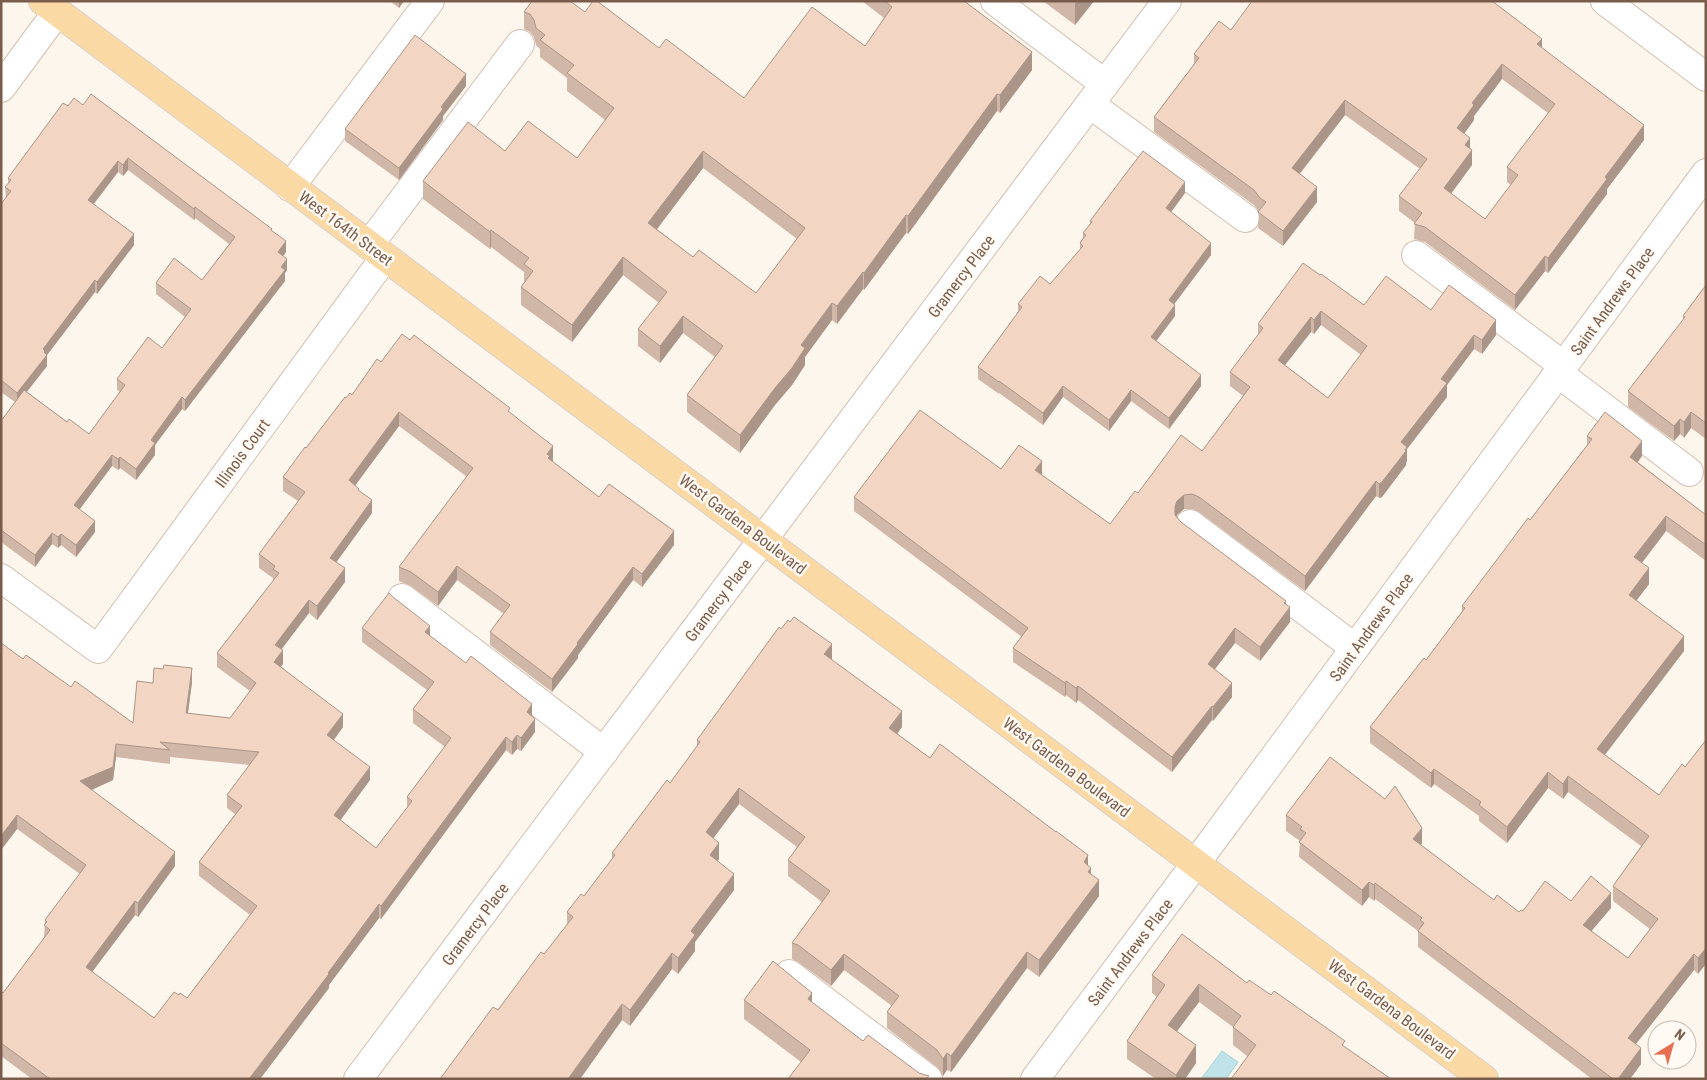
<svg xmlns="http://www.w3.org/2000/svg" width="1707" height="1080" viewBox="0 0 1707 1080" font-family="'Roboto Condensed',sans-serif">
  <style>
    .water { fill: #bfe3e8; stroke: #a5d3da }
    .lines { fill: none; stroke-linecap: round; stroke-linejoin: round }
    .minor-casing { stroke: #d1beb0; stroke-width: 30 }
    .major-casing { stroke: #dad1cd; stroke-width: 30 }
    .minor { stroke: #fff; stroke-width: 28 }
    .major { stroke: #fbd9a5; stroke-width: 28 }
    .wall { fill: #d1b7a8; fill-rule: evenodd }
    .shaded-wall { fill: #aa9588 }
    .building { fill: #f3d5c3; stroke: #aa9588; fill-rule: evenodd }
    .labels { text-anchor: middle; stroke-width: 5; stroke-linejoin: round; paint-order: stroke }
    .street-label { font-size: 16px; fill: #7a5c4d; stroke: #fffaf3 }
  </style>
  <rect width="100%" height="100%" fill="#fdf6ec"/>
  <!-- water -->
  <path class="water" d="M1222,1051L1238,1062L1226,1079H1201Z"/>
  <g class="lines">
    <defs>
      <g id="minor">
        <path d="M995,1L1105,84"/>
        <path d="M1605,1L1706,77"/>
        <path d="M1,88L57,12"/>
        <path d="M1090,104L1245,218"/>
        <path d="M290,187L430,1"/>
        <path d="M369,245L520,44"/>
        <path d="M1416,255L1564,366"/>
        <path d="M1558,373L1689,472"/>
        <path d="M1190,524L1355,648"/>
        <path d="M1,578L98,649L385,257"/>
        <path d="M402,598L604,752"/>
        <path d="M789,974L928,1079"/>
        <path d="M358,1079L1167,1"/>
        <path d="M1035,1079L1196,863L1706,173"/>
      </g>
      <path id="major" d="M43,1L1484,1079"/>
    </defs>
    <!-- minor casing -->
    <use href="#minor" class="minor-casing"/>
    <!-- major casing -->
    <use href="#major" class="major-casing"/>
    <!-- minor -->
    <use href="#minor" class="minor"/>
    <!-- major -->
    <use href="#major" class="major"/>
  </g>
  <!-- wall -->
  <g class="wall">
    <path d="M390,1H404L399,8Z"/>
    <path d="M862,1H964L1032,70L1000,113L997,111L908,234L906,233L864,290L863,289L837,324L832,320L805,357V365L792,385L775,405L740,453L687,412V395L715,357L683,333L660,363L638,346V329L659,303L623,275L572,342L521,305V287L525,282H524V272L491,247L490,249L423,199V181L505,151L577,158L605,120L567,91V78L540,57V49L536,45L534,37L530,32L524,29V12H585L659,48L744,98L865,46L884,18ZM703,168L797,239L756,293L693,257L657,229Z"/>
    <path d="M1043,1H1094L1075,25Z"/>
    <path d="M1231,30L1542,48L1644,140L1607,189V194L1548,273L1545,271L1515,310L1425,242L1414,239L1415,223L1399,211V196L1420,169L1345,115L1300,174L1317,202L1283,246L1258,228L1259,212L1254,205L1154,132V117L1194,64V54ZM1502,79L1548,113L1507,167V182L1511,185L1485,219L1451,194L1472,165L1470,149L1464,134L1474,120V116Z"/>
    <path d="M466,86L443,116V120L399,180L345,141V129Z"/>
    <path d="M83,105L272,231L286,252L283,256L287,270L285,273V281L185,411L182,409L155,445V455L136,480L120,468L118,470L112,466L79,510L95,532L76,557L61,545L58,548L52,544L35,567L1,542V421L15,402L1,392V204L6,198L5,187L8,184V178L68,106ZM128,170L194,220L195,218L229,244L202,280L156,283V294L185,317L162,348L117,379V390L120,392L89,434L67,422L27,392L47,366V355L95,292L97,294L134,245L94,204L118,172L123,176Z"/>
    <path d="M1185,193L1171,212L1211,255L1174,304L1175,316L1156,341L1201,386L1169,429L1131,401L1109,431L1063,397L1043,425L999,393V394L978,379V367L1018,312V304L1050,284L1080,250V243L1083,238V233L1090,224V221Z"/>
    <path d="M1320,275L1364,305L1431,310L1496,335L1482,354L1474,349L1447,385V397L1407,449V461L1406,463V465L1382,497L1379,498L1376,496L1305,591L1199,512L1192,509H1184L1177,515V517L1181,522L1286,604L1290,622L1260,661L1235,643L1215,669L1232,697L1213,721L1212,720L1172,772L1078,700L1076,703L1066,695L1065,697L1013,662V648L1022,637L854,511V497L1001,469L1042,475L1110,524L1138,493L1202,451L1243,396L1230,386V372L1258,336V324ZM1321,325L1361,355L1328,398L1285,365L1311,332L1314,334Z"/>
    <path d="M1706,285V439L1691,428L1684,438L1680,434L1674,441L1628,407V391L1683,320V316Z"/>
    <path d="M381,362L510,413L553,460L552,462L599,497L674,545L642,587L633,580L578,655V658L552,692L490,645V632L504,614L457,580L438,606L411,586L399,581V567L467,477L399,426L355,485L359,491L372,513L336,562L345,582L317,620L309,613L281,649L283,664L281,666L343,727L334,740L370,780L340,820L376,848L407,808V797L445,747L413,723V709L427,690L362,642V628L393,597L430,636L532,717L535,732L521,751L517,749L512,755L506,750L381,919L379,918L329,985V988L260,1079H32L1,1056V991L3,993L44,938L45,920L80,874L17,829L1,850L23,659L71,687L133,723L153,683L192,682L188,714L230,718L250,691L217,667V653L273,581V578L259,568V554L298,501L283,491V477L346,398L352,395ZM116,757L170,764V757L250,765L227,795V808L235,814L199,862V876L250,915L187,998L179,995L154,1018L92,972L135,915L138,917L175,866L92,790L113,780Z"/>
    <path d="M1587,436L1642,456L1638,462L1706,515V561L1666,531L1642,563L1649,584L1637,600L1684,651L1605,755L1659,795L1685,767L1706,740L1698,974L1694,970L1636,1044L1641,1064L1630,1079H1592L1418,947V931L1375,899L1374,901L1369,897L1362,906L1299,857L1300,841L1286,831V815L1422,843L1421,845L1494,900L1519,912L1571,901L1611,908L1591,931L1628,958L1650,929L1613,901V886L1641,846L1568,792L1563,799L1548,788L1507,843L1479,821V816L1434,784L1431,788L1370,743V727L1426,660L1462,612V606L1530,520L1587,445Z"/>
    <path d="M832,660L902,727L897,734L930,758L1088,866L1099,896L1039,977L1027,968L951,1072L947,1070L943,1076L937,1067L887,1028V1012L892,1006L844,970L831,986L798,962L792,959V943L822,902L788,876V860L797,847L739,804L713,838L719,859L718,861L734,890L695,942V951L678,974L672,969L630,1026L622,1020L580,1079H440L544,954L567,925V912L584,896L612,859V853L670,783L697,747V740Z"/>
    <path d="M1152,975L1247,983L1271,995L1345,1041L1247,1056L1233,1045V1027L1199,1002L1177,1031L1196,1063L1185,1079H1156L1127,1059V1041L1157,997L1152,993Z"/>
    <path d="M744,1000L812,1003L863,1041L929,1079L801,1062L744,1019Z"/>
  </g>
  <!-- shaded-wall -->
  <g class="shaded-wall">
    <path d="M399,1H404L399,8Z"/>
    <path d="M1077,1H1094L1075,25V4Z"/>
    <path d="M1542,39V54L1537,44Z"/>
    <path d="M1032,52V70L1000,113V95Z"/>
    <path d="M1502,64V79L1474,116V120L1457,143V128L1472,103Z"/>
    <path d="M466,74V86L443,116V120L399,180V168L441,107Z"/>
    <path d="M997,94V111L908,234V216Z"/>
    <path d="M1345,100V115L1292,183V168Z"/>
    <path d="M1644,125V140L1607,189V194L1548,273V258L1605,177Z"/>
    <path d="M1470,138V153L1472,150V165L1444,203V188L1465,145Z"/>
    <path d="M703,151V168L648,241V223Z"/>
    <path d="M128,158V170L123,176V165Z"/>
    <path d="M118,161V172L88,211V200Z"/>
    <path d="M1185,182V193L1166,219V208Z"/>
    <path d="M1317,187V202L1283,246V231Z"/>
    <path d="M195,207V218L194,220V209Z"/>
    <path d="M906,215V233L864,290V273Z"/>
    <path d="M491,230V247L490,249V232Z"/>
    <path d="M134,234V245L97,294V282Z"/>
    <path d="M286,241V252L278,263V252Z"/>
    <path d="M1211,243V255L1169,311V300Z"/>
    <path d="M1545,256V271L1515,310V295Z"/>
    <path d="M623,257V275L572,342V325Z"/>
    <path d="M287,259V270L285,273V281L185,411V400Z"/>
    <path d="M863,272V289L837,324V306Z"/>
    <path d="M95,280V292L47,355V366L17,404V393L43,349Z"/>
    <path d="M832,303V320L805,357V365L792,385L775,405L740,453V435L801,345Z"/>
    <path d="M1175,305V316L1151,348V337Z"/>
    <path d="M1321,311V325L1314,334V320Z"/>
    <path d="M683,316V333L660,363V346Z"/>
    <path d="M1311,317V332L1278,374V360Z"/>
    <path d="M1496,320V335L1482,354V340Z"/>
    <path d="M1474,335V349L1447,385V397L1407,449V461L1406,463V465L1382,497L1379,498V484L1401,442L1441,379Z"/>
    <path d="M1201,375V386L1169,429V418Z"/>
    <path d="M1063,386V397L1043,425V413Z"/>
    <path d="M1131,390V401L1109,431V420Z"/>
    <path d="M182,397V409L155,445V455L136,480V469L151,440Z"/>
    <path d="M399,412V426L349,494V480Z"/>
    <path d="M1691,412V428L1684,438V422Z"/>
    <path d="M1680,419V434L1674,441V426Z"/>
    <path d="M1642,441V456L1630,472V457Z"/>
    <path d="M553,446V460L550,465V469L547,454Z"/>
    <path d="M112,455V466L74,517V505Z"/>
    <path d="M120,457V468L118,470V459Z"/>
    <path d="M1042,461V476L1035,470Z"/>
    <path d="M1376,481V496L1305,591V576Z"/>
    <path d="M1184,495V509L1177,515L1175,522V507L1177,501Z"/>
    <path d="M372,500V513L330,571V558Z"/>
    <path d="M1666,516V531L1634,573V557Z"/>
    <path d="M95,521V532L76,557V545Z"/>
    <path d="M674,531V545L642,587V574Z"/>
    <path d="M52,533V544L35,567V555Z"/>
    <path d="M61,534V545L58,548V537Z"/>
    <path d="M457,566V580L438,606V592Z"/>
    <path d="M633,567V580L578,655V658L552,692V679L577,643Z"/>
    <path d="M345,568V582L317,620V606Z"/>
    <path d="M1649,568V584L1629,610V595Z"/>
    <path d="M309,600V613L275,658V645Z"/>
    <path d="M1286,601V613L1290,607V622L1260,661V647Z"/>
    <path d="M430,626V639L425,632Z"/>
    <path d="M1235,628V643L1208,678V664Z"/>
    <path d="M1684,636V651L1597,765V749Z"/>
    <path d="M832,644V660L824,654Z"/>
    <path d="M283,650V664L274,675V662Z"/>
    <path d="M192,668V682L186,727V713Z"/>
    <path d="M1066,681V695L1065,697V683Z"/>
    <path d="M1232,683V697L1213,721V707Z"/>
    <path d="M1078,686V700L1076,703V688Z"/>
    <path d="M532,704V717L527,712Z"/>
    <path d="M1212,706V720L1172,772V757Z"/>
    <path d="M902,711V727L889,744V728Z"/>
    <path d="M343,714V727L327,749V735Z"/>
    <path d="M535,719V732L521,751V738Z"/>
    <path d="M517,735V749L512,755V742Z"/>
    <path d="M506,737V750L381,919V906Z"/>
    <path d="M116,744V757L113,780L80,795V781Z"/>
    <path d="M370,767V780L334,829V815Z"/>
    <path d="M1434,769V784L1431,788V773Z"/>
    <path d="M1548,772V788L1507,843V827Z"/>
    <path d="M1568,776V792L1563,799V784Z"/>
    <path d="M739,788V804L706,848V832Z"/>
    <path d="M17,815V829L1,850V836Z"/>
    <path d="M1422,828V843L1413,855V839Z"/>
    <path d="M719,843V859L710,871V855Z"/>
    <path d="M175,852V866L138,917V903Z"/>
    <path d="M1088,855V871L1091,868V884L1084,862Z"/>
    <path d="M734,874V890L695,942V951L678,974V958L691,931Z"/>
    <path d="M1099,880V896L1039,977V960Z"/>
    <path d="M1369,882V897L1362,906V890Z"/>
    <path d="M1375,883V899L1374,901V885Z"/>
    <path d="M1611,893V908L1583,941V925Z"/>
    <path d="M135,901V915L86,980V967Z"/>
    <path d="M379,904V918L329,985V988L260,1079H249Z"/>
    <path d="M1706,948V964L1698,974V958Z"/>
    <path d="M1027,952V968L951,1072V1056Z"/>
    <path d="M672,953V969L630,1026V1010Z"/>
    <path d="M844,954V970L831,986V970Z"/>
    <path d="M1694,954V970L1628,1054V1038Z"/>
    <path d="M1199,984V1002L1168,1043V1025Z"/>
    <path d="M812,993V1011L808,999Z"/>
    <path d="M622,1004V1020L580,1079H568Z"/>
    <path d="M1196,1045V1063L1185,1079H1176V1075Z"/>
    <path d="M1641,1048V1064L1630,1079H1618Z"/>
    <path d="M947,1053V1070L943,1076V1059Z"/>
  </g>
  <!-- building -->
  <g class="building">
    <path d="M532,1H570L585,12L593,1H597L659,48L666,39L744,98L812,7L865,46L892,7L885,1H964L1032,52L1000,95L997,94L908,216L906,215L864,273L863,272L837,306L832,303L801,345L805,348L792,368L775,388L740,435L687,395L723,346L683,316L660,346L638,329L667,292L623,257L572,325L521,287L533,271L524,264L529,258L491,230L490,232L423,181L468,122L505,151L528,121L577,158L614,108L567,73L574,65L540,40L545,35L536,28L534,20L530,14L524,12ZM703,151L805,228L756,293L699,250L693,257L648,223Z"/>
    <path d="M1252,1H1492L1542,39L1537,44L1644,125L1605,177L1607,179L1548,258L1545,256L1515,295L1425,227L1414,224L1422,213L1399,196L1427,159L1345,100L1292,168L1317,187L1283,231L1258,212L1266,202L1260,198L1254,190L1154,117L1199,58L1194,54L1219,21L1231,30ZM1502,64L1555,104L1507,167L1518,175L1485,219L1444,188L1472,150L1465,145L1470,138L1457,128L1474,105L1472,103Z"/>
    <path d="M415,35L466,74L441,107L443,109L399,168L345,129Z"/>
    <path d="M91,94L272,229L271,230L286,241L278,252L287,259L281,267L285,270L185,400L182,397L151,440L155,443L136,469L120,457L118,459L112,455L74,505L95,521L76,545L61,534L58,537L52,533L35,555L1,530V421L24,390L67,422L69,419L89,434L125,385L117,379L148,337L162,348L191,309L156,283L174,258L202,280L235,237L195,207L194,209L128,158L123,165L118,161L88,200L134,234L97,282L95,280L43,349L45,351L44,352L47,355L17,393L1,380V204L11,191L5,187L11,180L8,178L63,103L68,106L74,98L83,105Z"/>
    <path d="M1143,151L1185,182L1166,208L1211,243L1169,300L1175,305L1151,337L1201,375L1169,418L1131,390L1109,420L1063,386L1043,413L999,381V382L978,367L1022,307L1018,304L1040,276L1050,284L1083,246L1080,243L1086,235L1083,233L1092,222L1090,221Z"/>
    <path d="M1303,263L1320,275L1321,274L1364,305L1386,276L1431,310L1449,285L1496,320L1482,340L1474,335L1441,379L1447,383L1401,442L1407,447L1405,450L1406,451L1382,482L1379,484L1376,481L1305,576L1199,497L1192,494L1184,495L1177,501L1175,507V515L1181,522L1286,601L1284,603L1290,607L1260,647L1235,628L1208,664L1232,683L1213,707L1212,706L1172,757L1078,686L1076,688L1066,681L1065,683L1013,648L1028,628L854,497L920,410L1001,469L1019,445L1042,461L1035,470L1110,524L1135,491L1138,493L1181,435L1202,451L1250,387L1230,372L1263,328L1258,324ZM1321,311L1367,346L1328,398L1278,360L1311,317L1314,320Z"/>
    <path d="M1706,285V423L1691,412L1684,422L1680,419L1674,426L1628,391L1685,317L1683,316Z"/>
    <path d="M402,334L410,340L414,335L510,408L508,411L553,446L547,454L550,456L548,458L599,497L609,484L674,531L642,574L633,567L577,643L578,644L552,679L490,632L510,605L457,566L438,592L411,572L399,567L473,468L399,412L349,480L359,489L358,490L372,500L330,558L345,568L317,606L309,600L275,645L283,650L274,662L343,714L327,735L370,767L334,815L376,848L412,801L407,797L451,738L413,709L434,682L362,628L389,593L393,597L430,626L425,632L466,663L471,656L532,704L527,712L535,719L521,738L517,735L512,742L506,737L381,906L379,904L328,973L329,974L249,1079H50L1,1043V991L3,993L50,930L44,925L47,922L45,920L86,865L17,815L1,836V643L23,659L26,655L71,687L75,681L133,723L137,681L153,683L154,668L163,669L164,665L192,668L186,713L230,718L256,683L217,653L279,573L273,569L275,566L259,554L305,492L283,477L305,447L306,448L345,397L346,398L350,393L352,395L377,359L381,362ZM160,742L259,752L227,795L242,806L199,862L257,906L187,998L180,993L179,995L174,992L154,1018L86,967L135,901L138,903L175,852L80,781L113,767L116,744L170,750Z"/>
    <path d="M1605,412L1642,441L1630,457L1706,515V545L1666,516L1634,557L1649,568L1629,595L1684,636L1597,749L1659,795L1682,764L1685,767L1706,740V948L1698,958L1694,954L1628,1038L1641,1048L1618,1079H1613L1418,931L1424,923L1420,920L1422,918L1375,883L1374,885L1369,882L1362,890L1299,842L1306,833L1300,829L1302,827L1286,815L1330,757L1385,799L1395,786L1422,828L1413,839L1494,900L1497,895L1519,912L1521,910L1523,911L1545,881L1571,901L1591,876L1611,893L1583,925L1628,958L1658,919L1613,886L1649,836L1568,776L1563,784L1548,772L1507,827L1479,805L1481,802L1434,769L1431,773L1370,727L1424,658L1426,660L1465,608L1462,606L1502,553L1528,518L1530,520L1592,439L1587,436Z"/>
    <path d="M794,617L832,644L824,654L902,711L889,728L930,758L940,744L1056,832V831L1088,855L1084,862L1091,868L1088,872L1099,880L1039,960L1027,952L951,1056L947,1053L943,1059L937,1050L887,1012L899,996L844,954L831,970L798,945L792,943L830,891L788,860L805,837L739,788L706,832L719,843L710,855L734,874L691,931L695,935L678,958L672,953L630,1010L622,1004L568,1079H440L493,1007L498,1010L541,952L544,954L573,917L567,912L581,894L584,896L615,855L612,853L667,780L670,783L700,742L697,740L779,627L781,629L788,620L790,622Z"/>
    <path d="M1182,934L1247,983L1249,980L1271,995L1274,991L1345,1041L1342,1045L1391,1079H1231L1256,1045L1233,1027L1241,1016L1199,984L1168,1025L1196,1045L1176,1075L1127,1041L1165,985L1152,975Z"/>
    <path d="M773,961L812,993L808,999L863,1041L868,1035L919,1073L929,1076L926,1079H788L810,1050L744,1000Z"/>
  </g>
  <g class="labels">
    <!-- street labels -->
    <g class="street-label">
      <text transform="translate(346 228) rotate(37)" y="6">West 164th Street</text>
      <text transform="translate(961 276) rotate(-53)" y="6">Gramercy Place</text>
      <text transform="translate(1612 301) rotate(-54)" y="6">Saint Andrews Place</text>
      <text transform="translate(242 453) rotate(-54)" y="6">Illinois Court</text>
      <text transform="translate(743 524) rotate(37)" y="6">West Gardena Boulevard</text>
      <text transform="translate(718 600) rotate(-53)" y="6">Gramercy Place</text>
      <text transform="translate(1371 627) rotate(-54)" y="6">Saint Andrews Place</text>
      <text transform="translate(1067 767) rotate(37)" y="6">West Gardena Boulevard</text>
      <text transform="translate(475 924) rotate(-53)" y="6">Gramercy Place</text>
      <text transform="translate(1130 952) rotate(-53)" y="6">Saint Andrews Place</text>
      <text transform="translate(1392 1009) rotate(37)" y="6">West Gardena Boulevard</text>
    </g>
  </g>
  <!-- border -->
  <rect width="1707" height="1080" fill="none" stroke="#7a5c4d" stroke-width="5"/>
  <!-- north arrow -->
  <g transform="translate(1672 1045) rotate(37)"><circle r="24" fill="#fffaf3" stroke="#cabbb1"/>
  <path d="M0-4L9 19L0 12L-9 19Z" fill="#e76f51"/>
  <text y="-8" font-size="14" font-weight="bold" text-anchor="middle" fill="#7a5c4d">N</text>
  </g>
</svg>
